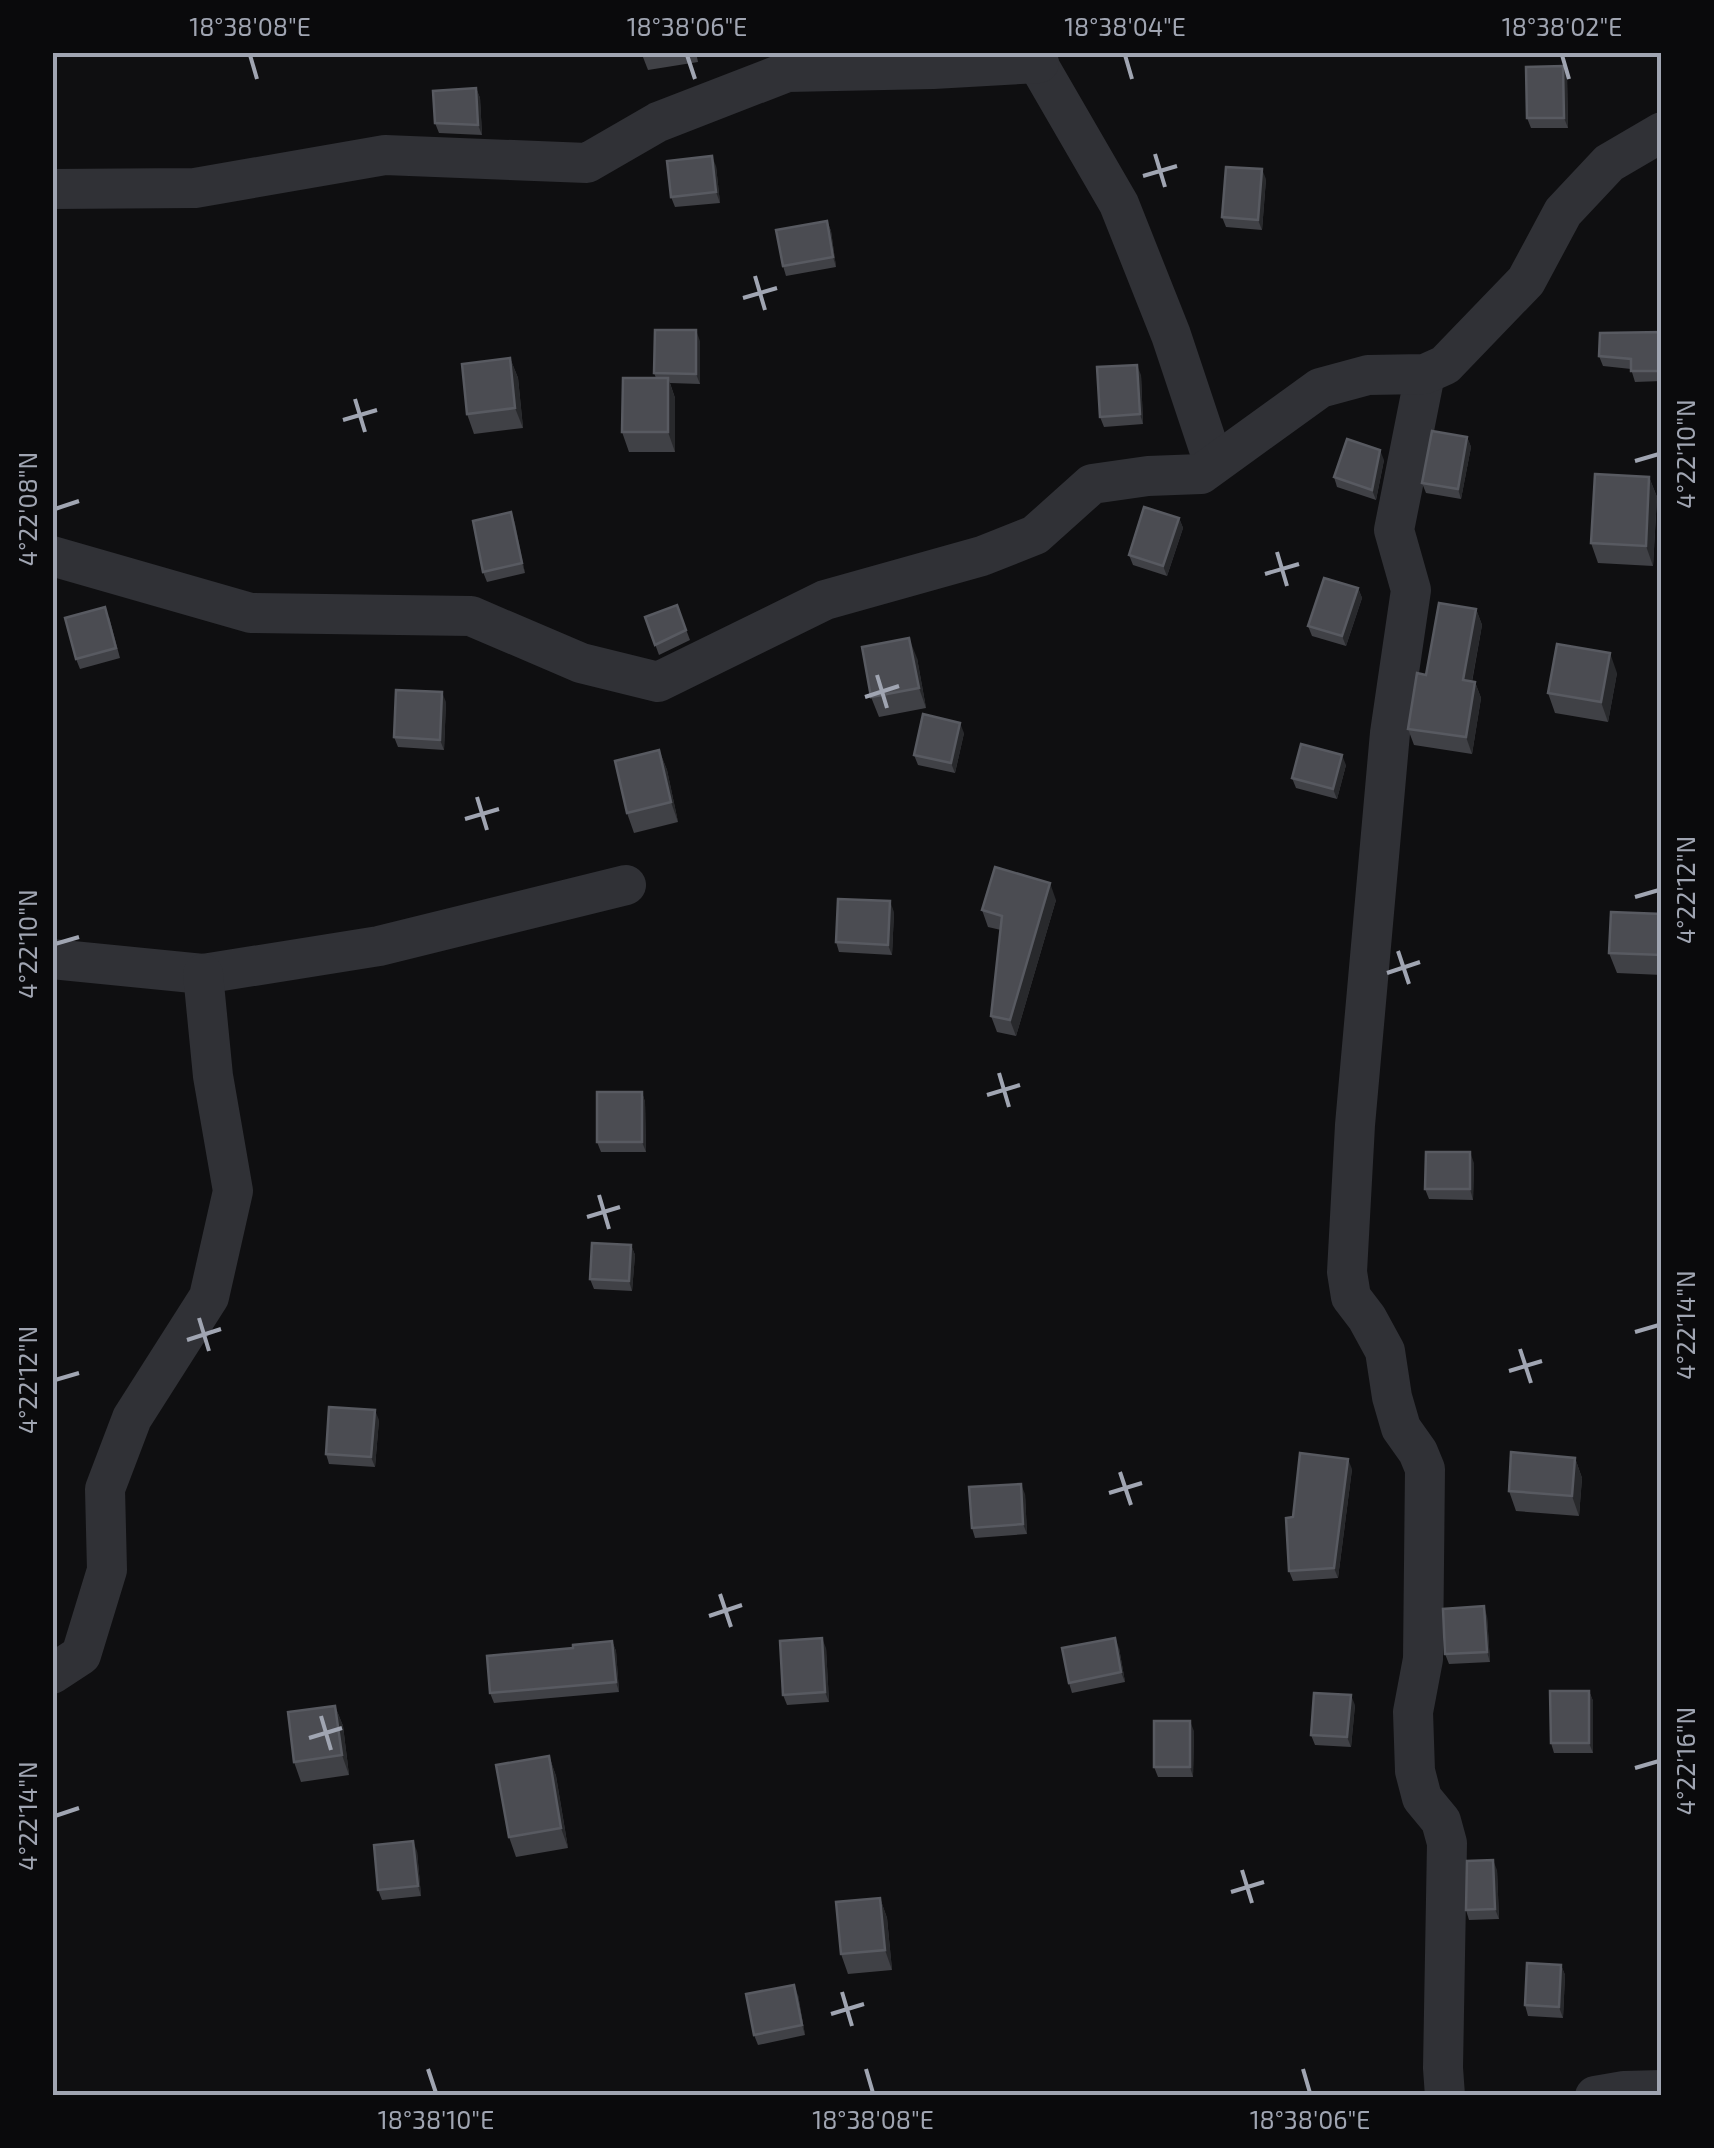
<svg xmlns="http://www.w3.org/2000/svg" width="1714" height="2148" viewBox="0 0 1714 2148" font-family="'Exo 2',sans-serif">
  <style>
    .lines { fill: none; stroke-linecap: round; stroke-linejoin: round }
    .street { stroke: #303136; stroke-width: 40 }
    .wall { fill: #404146 }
    .shaded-wall { fill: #28292c }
    .building { fill: #4b4c52; stroke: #585a61; stroke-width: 2.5 }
    .ticks { fill: none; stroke: #a0a5b2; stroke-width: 4 }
    .neatline { fill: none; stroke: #a0a5b2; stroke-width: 4 }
    .ticks-label { font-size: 25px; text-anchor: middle; fill: #a0a5b2 }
  </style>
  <rect width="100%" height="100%" fill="#0f0f11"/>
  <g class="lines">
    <!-- street -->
    <g class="street">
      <path d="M1031,52L1119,204L1171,335L1214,464"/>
      <path d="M52,189L195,188L385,155L587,163L658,122L787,72L933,69L1039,63"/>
      <path d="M1425,374L1394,530L1411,590L1390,733L1355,1125L1347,1272L1351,1297L1367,1318L1385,1351L1392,1397L1401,1428L1418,1452L1425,1469L1423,1659L1413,1712L1415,1771L1422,1798L1441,1821L1447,1843L1443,2068L1445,2096"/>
      <path d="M52,556L251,613L471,616L581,663L658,682L825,600L982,556L1035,535L1092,484L1148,476L1201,474L1320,388L1368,375L1425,374L1445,365L1526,281L1563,212L1609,163L1662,132"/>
      <path d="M52,959L203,974L379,946L626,885"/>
      <path d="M52,1674L81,1655L107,1570L105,1489L132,1418L209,1297L233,1191L213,1076L203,974"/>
      <path d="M1595,2096L1624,2091L1662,2090"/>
    </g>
  </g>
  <!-- wall -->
  <g class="wall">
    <path d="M641,52H696L698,62L648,70Z"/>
    <path d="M1567,76L1568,128H1531L1527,118Z"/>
    <path d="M476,88L480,98L482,135L439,133L435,123Z"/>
    <path d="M716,166L720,203L675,207L671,197Z"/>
    <path d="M1266,179L1262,230L1226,227L1222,217Z"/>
    <path d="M827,221L831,231L836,267L786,276L783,266Z"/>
    <path d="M1662,332V381L1635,382L1631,369L1603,366L1599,356Z"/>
    <path d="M700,341V384L670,383L675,398V452H629L622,432L656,378L654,373Z"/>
    <path d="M510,358L518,378L523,428L474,434L467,414Z"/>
    <path d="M1141,375L1143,424L1104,427L1100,417Z"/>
    <path d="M1467,437L1471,447L1461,499L1426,493L1422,483Z"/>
    <path d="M1384,460L1376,500L1337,487L1334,477Z"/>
    <path d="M1649,477L1657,497L1653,566L1598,563L1591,543Z"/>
    <path d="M511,512L525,573L487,582L483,572Z"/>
    <path d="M1179,518L1183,528L1167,576L1133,565L1129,555Z"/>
    <path d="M1358,588L1362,598L1346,646L1312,636L1308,626Z"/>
    <path d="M677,605L690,640L659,655L645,617Z"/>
    <path d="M1476,609L1482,625L1472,682H1475L1481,698L1472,754L1414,745L1408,729L1426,675Z"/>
    <path d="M109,617L120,658L80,669L76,659Z"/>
    <path d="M917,658L926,708L879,717L871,697Z"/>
    <path d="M1617,673L1608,722L1555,713L1548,693Z"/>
    <path d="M446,702L444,750L398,747L394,737Z"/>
    <path d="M964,733L955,773L918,765L914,755Z"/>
    <path d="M659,750L667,770L678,822L634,833L627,813Z"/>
    <path d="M1346,765L1337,799L1296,788L1292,778Z"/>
    <path d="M1056,900L1016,1036L997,1032L991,1016L1001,930L988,927L982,910Z"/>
    <path d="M894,912L892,955L839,952L836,942Z"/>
    <path d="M1662,914V975L1617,973L1609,953Z"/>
    <path d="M642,1092L645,1102L646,1152H601L597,1142Z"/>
    <path d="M1474,1163L1473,1200L1429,1199L1425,1189Z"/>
    <path d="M631,1245L635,1255L632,1291L594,1289L590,1279Z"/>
    <path d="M379,1420L375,1467L329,1464L326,1454Z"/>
    <path d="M1575,1458L1582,1478L1579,1516L1516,1511L1509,1491Z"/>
    <path d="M1352,1469L1338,1578L1293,1581L1289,1571L1293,1517Z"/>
    <path d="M1025,1494L1027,1534L975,1538L972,1528Z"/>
    <path d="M1487,1616L1490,1662L1449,1664L1445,1654Z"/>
    <path d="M612,1641L616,1651L619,1692L494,1703L490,1693L573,1648Z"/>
    <path d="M826,1648L829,1702L787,1705L783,1695Z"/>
    <path d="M1119,1648L1125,1682L1072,1693L1069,1683Z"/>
    <path d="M1589,1691L1593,1701V1753H1554L1551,1743Z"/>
    <path d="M1355,1705L1351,1747L1315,1745L1311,1735Z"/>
    <path d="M335,1706L343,1726L349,1775L301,1782L294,1762Z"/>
    <path d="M1194,1731L1193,1777H1158L1154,1767Z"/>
    <path d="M549,1756L556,1776L568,1848L516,1857L509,1837Z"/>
    <path d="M417,1851L421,1896L382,1900L378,1890Z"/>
    <path d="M1497,1870L1499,1919L1469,1920L1466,1910Z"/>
    <path d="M880,1898L887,1918L892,1970L848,1974L841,1954Z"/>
    <path d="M1561,1965L1565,1975L1563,2018L1528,2016L1525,2005Z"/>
    <path d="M798,1995L805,2035L758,2045L754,2035Z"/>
  </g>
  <!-- shaded-wall -->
  <g class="shaded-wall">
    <path d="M1563,66L1567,76L1568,128L1564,118Z"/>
    <path d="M476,88L480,98L482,135L478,125Z"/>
    <path d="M712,156L716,166L720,203L716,192Z"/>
    <path d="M1262,169L1266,179L1262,230L1258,220Z"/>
    <path d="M827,221L831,231L836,267L833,257Z"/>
    <path d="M696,330L700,341V384L696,374Z"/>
    <path d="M510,358L518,378L523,428L515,408Z"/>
    <path d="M1137,365L1141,375L1143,424L1140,414Z"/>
    <path d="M668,378L675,398V452L668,432Z"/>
    <path d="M1467,437L1471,447L1461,499L1458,489Z"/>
    <path d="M1380,450L1384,460L1376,500L1372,490Z"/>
    <path d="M1649,477L1657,497L1653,566L1646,546Z"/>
    <path d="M511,512L515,523L525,573L522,563Z"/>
    <path d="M1179,518L1183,528L1167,576L1163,566Z"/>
    <path d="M1358,588L1362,598L1346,646L1342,636Z"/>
    <path d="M1476,609L1482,625L1469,697L1463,680Z"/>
    <path d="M909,638L917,658L926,708L919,688Z"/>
    <path d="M1610,653L1617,673L1608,722L1601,702Z"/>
    <path d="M1475,682L1481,698L1472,754L1466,737Z"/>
    <path d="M442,692L446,702L444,750L440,740Z"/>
    <path d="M960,723L964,733L955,773L951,763Z"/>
    <path d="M659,750L667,770L678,822L671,802Z"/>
    <path d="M1342,755L1346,765L1337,799L1333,789Z"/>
    <path d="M1050,883L1056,900L1016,1036L1010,1020Z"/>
    <path d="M890,901L894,912L892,955L888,945Z"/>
    <path d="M642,1092L645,1102L646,1152L642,1142Z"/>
    <path d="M1470,1152L1474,1163L1473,1200L1470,1189Z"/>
    <path d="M631,1245L635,1255L632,1291L629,1281Z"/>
    <path d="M375,1410L379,1420L375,1467L371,1457Z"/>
    <path d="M1575,1458L1582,1478L1579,1516L1572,1496Z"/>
    <path d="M1348,1459L1352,1469L1338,1578L1334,1568Z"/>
    <path d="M1021,1484L1025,1494L1027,1534L1023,1524Z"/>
    <path d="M1484,1606L1487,1616L1490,1662L1487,1652Z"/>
    <path d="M822,1638L826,1648L829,1702L825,1692Z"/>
    <path d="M1115,1638L1119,1648L1125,1682L1121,1672Z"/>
    <path d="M612,1641L616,1651L619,1692L616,1682Z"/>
    <path d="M1589,1691L1593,1701V1753L1589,1743Z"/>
    <path d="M1351,1695L1355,1705L1351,1747L1347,1737Z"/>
    <path d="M335,1706L343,1726L349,1775L342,1755Z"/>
    <path d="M1190,1721L1194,1731L1193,1777L1190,1767Z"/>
    <path d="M549,1756L556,1776L568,1848L561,1828Z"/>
    <path d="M413,1841L417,1851L421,1896L418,1886Z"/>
    <path d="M1493,1860L1497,1870L1499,1919L1495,1909Z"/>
    <path d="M880,1898L887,1918L892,1970L885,1950Z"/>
    <path d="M1561,1965L1565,1975L1563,2018L1559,2007Z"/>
    <path d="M794,1985L798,1995L805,2035L802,2025Z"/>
  </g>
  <!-- building -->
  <g class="building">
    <path d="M1563,66L1564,118H1527L1526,67Z"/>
    <path d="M476,88L478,125L435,123L433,91Z"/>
    <path d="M712,156L716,192L671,197L667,161Z"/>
    <path d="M1226,167L1262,169L1258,220L1222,217Z"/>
    <path d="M827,221L833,257L783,266L776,230Z"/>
    <path d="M655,330H696V374L654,373Z"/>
    <path d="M1662,332V371H1631V359L1599,356L1600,333Z"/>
    <path d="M510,358L515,408L467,414L462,364Z"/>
    <path d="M1137,365L1140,414L1100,417L1097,367Z"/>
    <path d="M623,378H668V432H622Z"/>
    <path d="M1432,431L1467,437L1458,489L1422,483Z"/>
    <path d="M1347,439L1380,450L1372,490L1334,477Z"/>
    <path d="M1595,474L1649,477L1646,546L1591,543Z"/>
    <path d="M1144,507L1179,518L1163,566L1129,555Z"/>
    <path d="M511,512L522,563L483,572L473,521Z"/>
    <path d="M1324,578L1358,588L1342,636L1308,626Z"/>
    <path d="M1439,603L1476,609L1463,680L1475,682L1466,737L1408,729L1417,673L1426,675Z"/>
    <path d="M677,605L686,630L655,645L645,617Z"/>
    <path d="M105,607L116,648L76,659L65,618Z"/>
    <path d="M909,638L919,688L871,697L862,647Z"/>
    <path d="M1557,644L1610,653L1601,702L1548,693Z"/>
    <path d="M396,690L442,692L440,740L394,737Z"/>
    <path d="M923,714L960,723L951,763L914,755Z"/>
    <path d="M1301,744L1342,755L1333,789L1292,778Z"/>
    <path d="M659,750L671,802L627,813L615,761Z"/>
    <path d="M995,867L1050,883L1010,1020L991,1016L1002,916L982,910Z"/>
    <path d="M838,899L890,901L888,945L836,942Z"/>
    <path d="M1611,912L1662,914V955L1609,953Z"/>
    <rect x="597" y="1092" width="45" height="50"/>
    <path d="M1426,1152H1470V1189H1425Z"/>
    <path d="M592,1243L631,1245L629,1281L590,1279Z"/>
    <path d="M329,1407L375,1410L371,1457L326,1454Z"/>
    <path d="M1511,1452L1575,1458L1572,1496L1509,1491Z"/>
    <path d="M1300,1453L1348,1459L1334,1568L1289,1571L1286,1518L1293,1517Z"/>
    <path d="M1021,1484L1023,1524L972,1528L969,1487Z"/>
    <path d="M1484,1606L1487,1652L1445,1654L1443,1609Z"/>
    <path d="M822,1638L825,1692L783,1695L780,1641Z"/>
    <path d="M1115,1638L1121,1672L1069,1683L1062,1648Z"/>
    <path d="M612,1641L616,1682L490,1693L487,1656L573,1648V1645Z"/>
    <path d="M1550,1691H1589V1743H1551Z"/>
    <path d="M1314,1693L1351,1695L1347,1737L1311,1735Z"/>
    <path d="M335,1706L342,1755L294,1762L288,1712Z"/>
    <rect x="1154" y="1721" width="36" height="46"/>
    <path d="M549,1756L561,1828L509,1837L496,1765Z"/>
    <path d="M413,1841L418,1886L378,1890L374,1845Z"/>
    <path d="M1493,1860L1495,1909L1466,1910L1467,1861Z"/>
    <path d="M880,1898L885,1950L841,1954L836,1902Z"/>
    <path d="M1527,1963L1561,1965L1559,2007L1525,2005Z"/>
    <path d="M794,1985L802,2025L754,2035L746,1994Z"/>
  </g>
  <!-- ticks -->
  <path class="ticks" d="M250,55L257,79M687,55L695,79M1125,55L1132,79M1562,55L1569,79M1155,154L1165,187M1143,176L1177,166M755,276L765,310M743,298L777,288M355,399L365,432M343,420L377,410M1635,461L1659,454M55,509L79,501M1277,552L1287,586M1265,574L1299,564M877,675L887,708M865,697L899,686M477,797L487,830M465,819L499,809M1635,897L1659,890M55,944L79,937M1398,951L1409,984M1387,973L1420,962M999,1073L1009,1107M987,1095L1020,1085M599,1195L609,1229M587,1217L620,1207M199,1318L209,1351M1635,1332L1659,1325M187,1340L221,1329M1520,1349L1531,1383M1509,1371L1542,1361M55,1380L79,1373M1120,1472L1131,1505M1109,1493L1142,1483M720,1594L731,1627M709,1616L742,1605M321,1716L331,1750M309,1738L342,1728M1635,1768L1659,1761M55,1816L79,1808M1242,1870L1252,1903M1231,1892L1264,1882M842,1992L852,2026M831,2014L864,2004M428,2069L436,2093M866,2069L873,2093M1303,2069L1310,2093"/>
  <!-- border -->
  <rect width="1714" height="2148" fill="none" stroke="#0a0a0c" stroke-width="110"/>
  <rect x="55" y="55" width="1604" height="2038" class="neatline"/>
  <g class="ticks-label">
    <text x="250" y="36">18°38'08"E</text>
    <text x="687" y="36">18°38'06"E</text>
    <text x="1125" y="36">18°38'04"E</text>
    <text x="1562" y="36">18°38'02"E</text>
    <text transform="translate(1686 454) rotate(-90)" y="9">4°22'10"N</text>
    <text transform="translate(28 509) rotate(-90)" y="9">4°22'08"N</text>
    <text transform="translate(1686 890) rotate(-90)" y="9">4°22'12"N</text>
    <text transform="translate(28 944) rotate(-90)" y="9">4°22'10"N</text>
    <text transform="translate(1686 1325) rotate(-90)" y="9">4°22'14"N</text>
    <text transform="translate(28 1380) rotate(-90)" y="9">4°22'12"N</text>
    <text transform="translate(1686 1761) rotate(-90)" y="9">4°22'16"N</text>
    <text transform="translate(28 1816) rotate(-90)" y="9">4°22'14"N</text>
    <text x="436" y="2129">18°38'10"E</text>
    <text x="873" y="2129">18°38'08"E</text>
    <text x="1310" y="2129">18°38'06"E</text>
  </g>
</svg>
